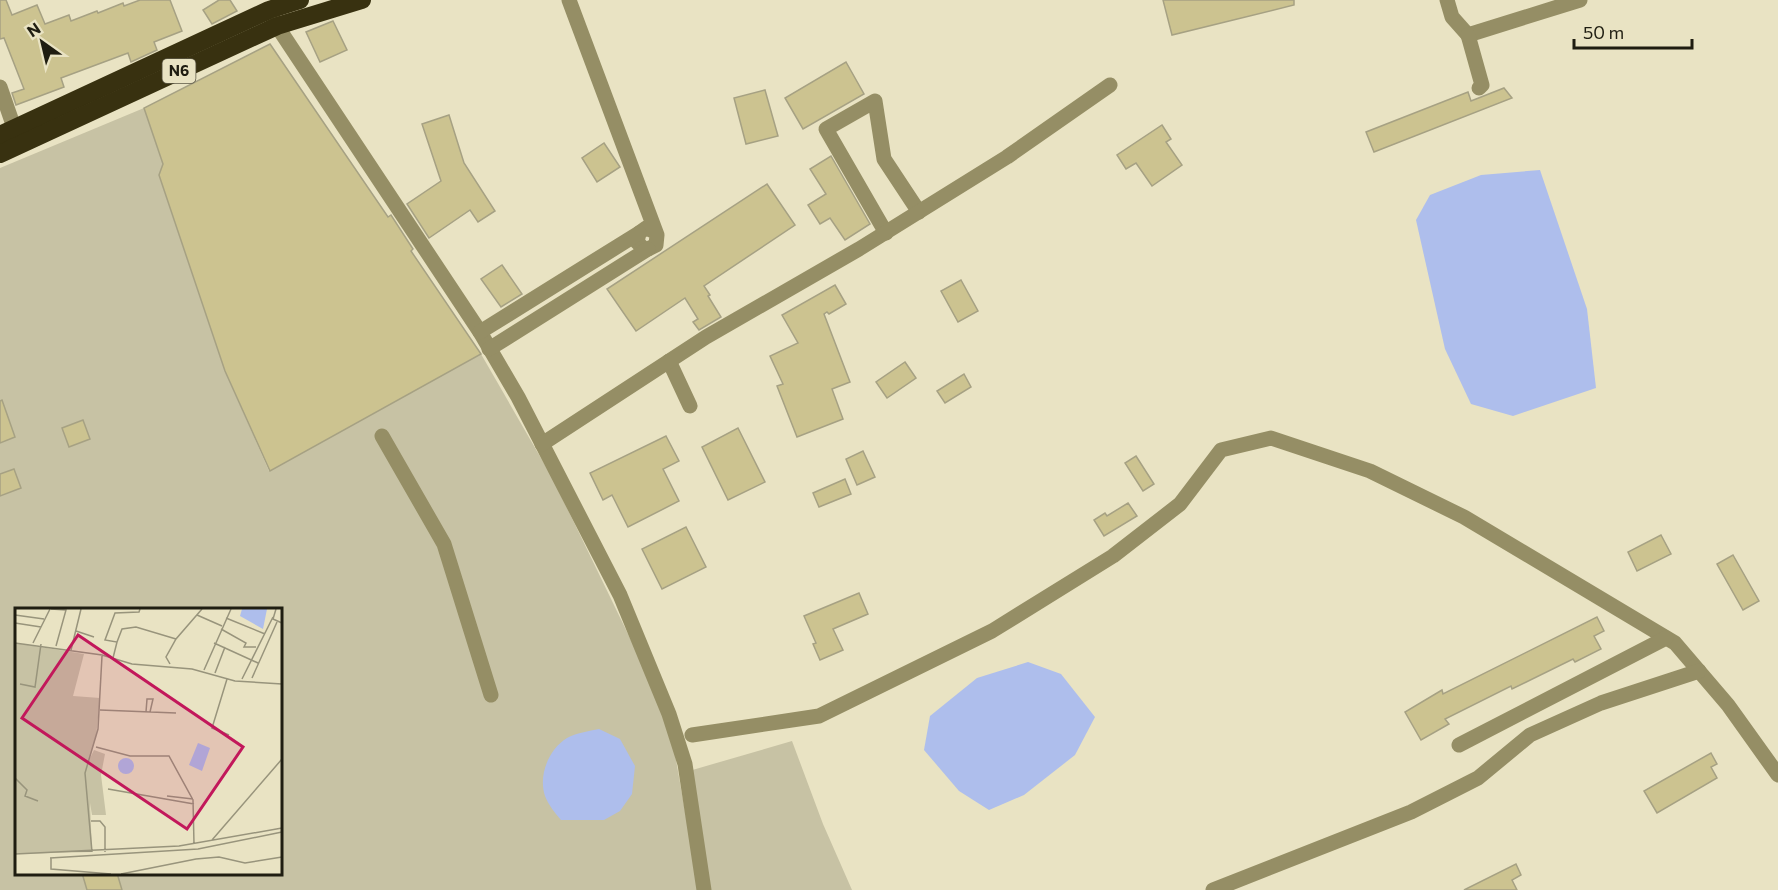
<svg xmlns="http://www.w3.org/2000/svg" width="1778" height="890" viewBox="0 0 1778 890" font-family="Commissioner,sans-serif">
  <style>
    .green { fill: #c7c2a4; fill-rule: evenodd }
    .water { fill: #aebeec }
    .building { fill: #ccc390; stroke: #a6a183; stroke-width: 1.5 }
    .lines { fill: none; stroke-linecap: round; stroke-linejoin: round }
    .minor { stroke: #958e65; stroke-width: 15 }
    .highway { stroke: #383110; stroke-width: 18 }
    .labels { text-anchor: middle; stroke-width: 4.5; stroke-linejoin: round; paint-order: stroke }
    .shield { fill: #e9e3c3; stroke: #5c5846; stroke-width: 1.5 }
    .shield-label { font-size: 15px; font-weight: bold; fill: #1f1d11 }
    .inset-road { fill: none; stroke: #98947c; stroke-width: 1.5 }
    .view { fill: #c2185b; fill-opacity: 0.15; stroke: #c2185b; stroke-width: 3 }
    .inset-edge { fill: none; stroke: #1f1d11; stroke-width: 3 }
  </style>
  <rect width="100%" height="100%" fill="#e9e3c3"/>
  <!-- green -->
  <g class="green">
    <path d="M144,108L163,164L159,175L225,371L269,471L481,354L553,479L643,665L671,732L699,890H0V168ZM16,610H280V874H16Z"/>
    <path d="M792,741L823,824L852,890H707L689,771Z"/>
  </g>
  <!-- water -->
  <g class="water">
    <path d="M1540,170L1587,309L1596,388L1513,416L1471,404L1445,349L1416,220L1430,195L1481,175Z"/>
    <path d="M1028,662L1061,674L1095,717L1075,755L1024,795L989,810L959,791L924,750L930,716L977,678Z"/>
    <path d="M599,729L620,739L635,766L632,794L620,811L604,820H561C555,813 548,804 545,796C538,775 549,749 567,738C576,733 589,731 599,729Z"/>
  </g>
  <!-- building -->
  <g class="building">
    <path d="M0,0H6L12,15L37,5L45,24L69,15L71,21L97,11L98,13L123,3L124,6L140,0H170L182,31L154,42L157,50L131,62L128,53L61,78L64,87L16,105L12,93L24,89L4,38L0,39Z"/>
    <path d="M219,0H230L237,11L212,24L203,10Z"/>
    <path d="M1163,0H1294V5L1172,35Z"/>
    <path d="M333,21L347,50L320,62L306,32Z"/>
    <path d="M270,44L388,217L391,215L413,249L411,251L481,354L270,471L225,371L159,175L163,164L144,108Z"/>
    <path d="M846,62L864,94L803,129L785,98Z"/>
    <path d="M1504,88L1512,98L1374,152L1366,132L1468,92L1471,101Z"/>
    <path d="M765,90L778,136L746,144L734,98Z"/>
    <path d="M449,115L464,163L495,211L478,222L470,210L429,238L407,204L441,181L422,124Z"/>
    <path d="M1162,125L1171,139L1166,142L1182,165L1152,186L1136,163L1126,169L1117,155Z"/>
    <path d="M604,143L620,167L597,182L582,158Z"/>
    <path d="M831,156L870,224L845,240L830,218L820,224L808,205L826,194L810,169Z"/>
    <path d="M767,184L795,225L704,286L710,295L708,296L721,317L699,330L693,322L698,319L685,298L636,331L607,289Z"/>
    <path d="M502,265L522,294L501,307L481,279Z"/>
    <path d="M961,280L978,311L958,322L941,291Z"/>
    <path d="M835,285L846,304L829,314L827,312L824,314L850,382L832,389L843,419L797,437L777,386L783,384L770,356L798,343L782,315Z"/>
    <path d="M905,362L916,378L887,398L876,382Z"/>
    <path d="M964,374L971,387L945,403L937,391Z"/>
    <path d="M2,400L15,437L0,443V401Z"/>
    <path d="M83,420L90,439L69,447L62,428Z"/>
    <path d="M738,428L765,482L728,500L702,447Z"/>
    <path d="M666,436L679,461L663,469L679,501L628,527L612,495L603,500L590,473Z"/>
    <path d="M863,451L875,477L857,485L846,459Z"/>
    <path d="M1136,456L1154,484L1143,491L1125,463Z"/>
    <path d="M14,469L21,488L0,496V474Z"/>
    <path d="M845,479L851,494L819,507L813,493Z"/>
    <path d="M1128,503L1137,516L1104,536L1094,520L1105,513L1107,516Z"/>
    <path d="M686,527L706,567L662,589L642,549Z"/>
    <path d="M1661,535L1671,554L1637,571L1628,552Z"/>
    <path d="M1733,555L1759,601L1743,610L1717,564Z"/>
    <path d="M859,593L868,614L833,629L843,650L820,660L813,644L816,643L804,616Z"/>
    <path d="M1597,617L1604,631L1594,636L1601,649L1575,662L1573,659L1512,689L1511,686L1445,719L1449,724L1421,740L1405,712L1442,690L1443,694Z"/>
    <path d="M1711,753L1717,764L1711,767L1717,778L1657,813L1644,791Z"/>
    <path d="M1516,864L1521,875L1512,880L1517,890H1464Z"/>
    <path d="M82,873H117L122,890H87Z"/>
  </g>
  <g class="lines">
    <!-- minor -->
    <g class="minor">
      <path d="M569,0L657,235L656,245L648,249L643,248L637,242L639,233L646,228L655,232L657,235"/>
      <path d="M1447,0L1452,17L1468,35L1580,0"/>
      <path d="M272,17L277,26L480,332L518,397L620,595L669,714L685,764L704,890"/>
      <path d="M1468,35L1482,85L1479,88"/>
      <path d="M0,87L18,139"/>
      <path d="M886,233L826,129L875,101L884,159L919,212"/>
      <path d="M480,332L639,233"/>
      <path d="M489,349L648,249"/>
      <path d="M669,361L690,406"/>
      <path d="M382,436L444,544L491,695"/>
      <path d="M542,444L706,337L859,249L1007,157L1110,85"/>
      <path d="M692,735L819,716L992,631L1113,556L1180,504L1221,450L1271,438L1370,471L1464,517L1675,643L1728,705L1778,775"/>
      <path d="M1459,745L1666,638"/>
      <path d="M1213,890L1411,812L1478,778L1530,735L1601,703L1699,671"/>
    </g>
    <!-- highway -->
    <g class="highway">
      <path d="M0,135L269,10L300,0"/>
      <path d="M0,154L277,26L362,0"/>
    </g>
  </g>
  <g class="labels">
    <!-- shield labels -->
    <rect class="shield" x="162.5" y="59" width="33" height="24" rx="4.5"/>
    <g class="shield-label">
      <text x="179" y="76">N6</text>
    </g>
  </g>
  <!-- overview -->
  <g transform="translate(15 608)">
    <rect width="267" height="267" fill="#e9e3c3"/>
    <path d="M0,35L69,46L58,88L85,90L81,129L73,154L79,142L90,146L86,167L91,207H77L75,195L77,244L0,246Z" fill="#c7c2a4"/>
    <path d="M227,1H252L248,21L225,8ZM183,135L195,140L187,163L174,157ZM103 158a8 8 0 1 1 16 0a8 8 0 1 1-16 0Z" fill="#aebeec"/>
    <path class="inset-road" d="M36,1L51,2L41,38M261,1L258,11L267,15M0,7L29,11M182,7L207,18M211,10L250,26M0,15L26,19M206,21L231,35L229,39H241M61,23L79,29M102,34L107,21L121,19L161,31M0,35L87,47L117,56L177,61L220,73L267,76M18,35L35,1M199,35L243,55M56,42L66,1M98,50L102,34L90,32L100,5L124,4L125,1M155,56L151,49L161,31L187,1M189,62L216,1M200,65L210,39M237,70L262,14M212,71L197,120L214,127M227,71L258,9M5,76L20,79L26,36M85,102L161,105M131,104L132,91H138L135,104M81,139L115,148H154L178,192L179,236M0,170L12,182L10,188L23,193M93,181L179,196M152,188L178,191M76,213H85L90,219V244M197,232L267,151M77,244L70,165L83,121L87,48M0,246L164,238L267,220M35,250L183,241L267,224M36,250V261L96,266M106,266L181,251L204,249L230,255L267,249"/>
    <path class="view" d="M63,27L228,139L172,221L7,110Z"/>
    <rect width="267" height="267" class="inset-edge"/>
  </g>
  <!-- north arrow -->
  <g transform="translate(42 42) rotate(326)" stroke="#e9e3c3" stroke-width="4.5" paint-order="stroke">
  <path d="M0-4.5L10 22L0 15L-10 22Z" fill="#1f1d11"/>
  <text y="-9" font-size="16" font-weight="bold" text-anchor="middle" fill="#1f1d11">N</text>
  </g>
  <!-- scale -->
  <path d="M1574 39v9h118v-9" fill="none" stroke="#1f1d11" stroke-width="3"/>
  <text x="1583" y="39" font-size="18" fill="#1f1d11" stroke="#e9e3c3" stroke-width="4.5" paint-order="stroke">50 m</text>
</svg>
